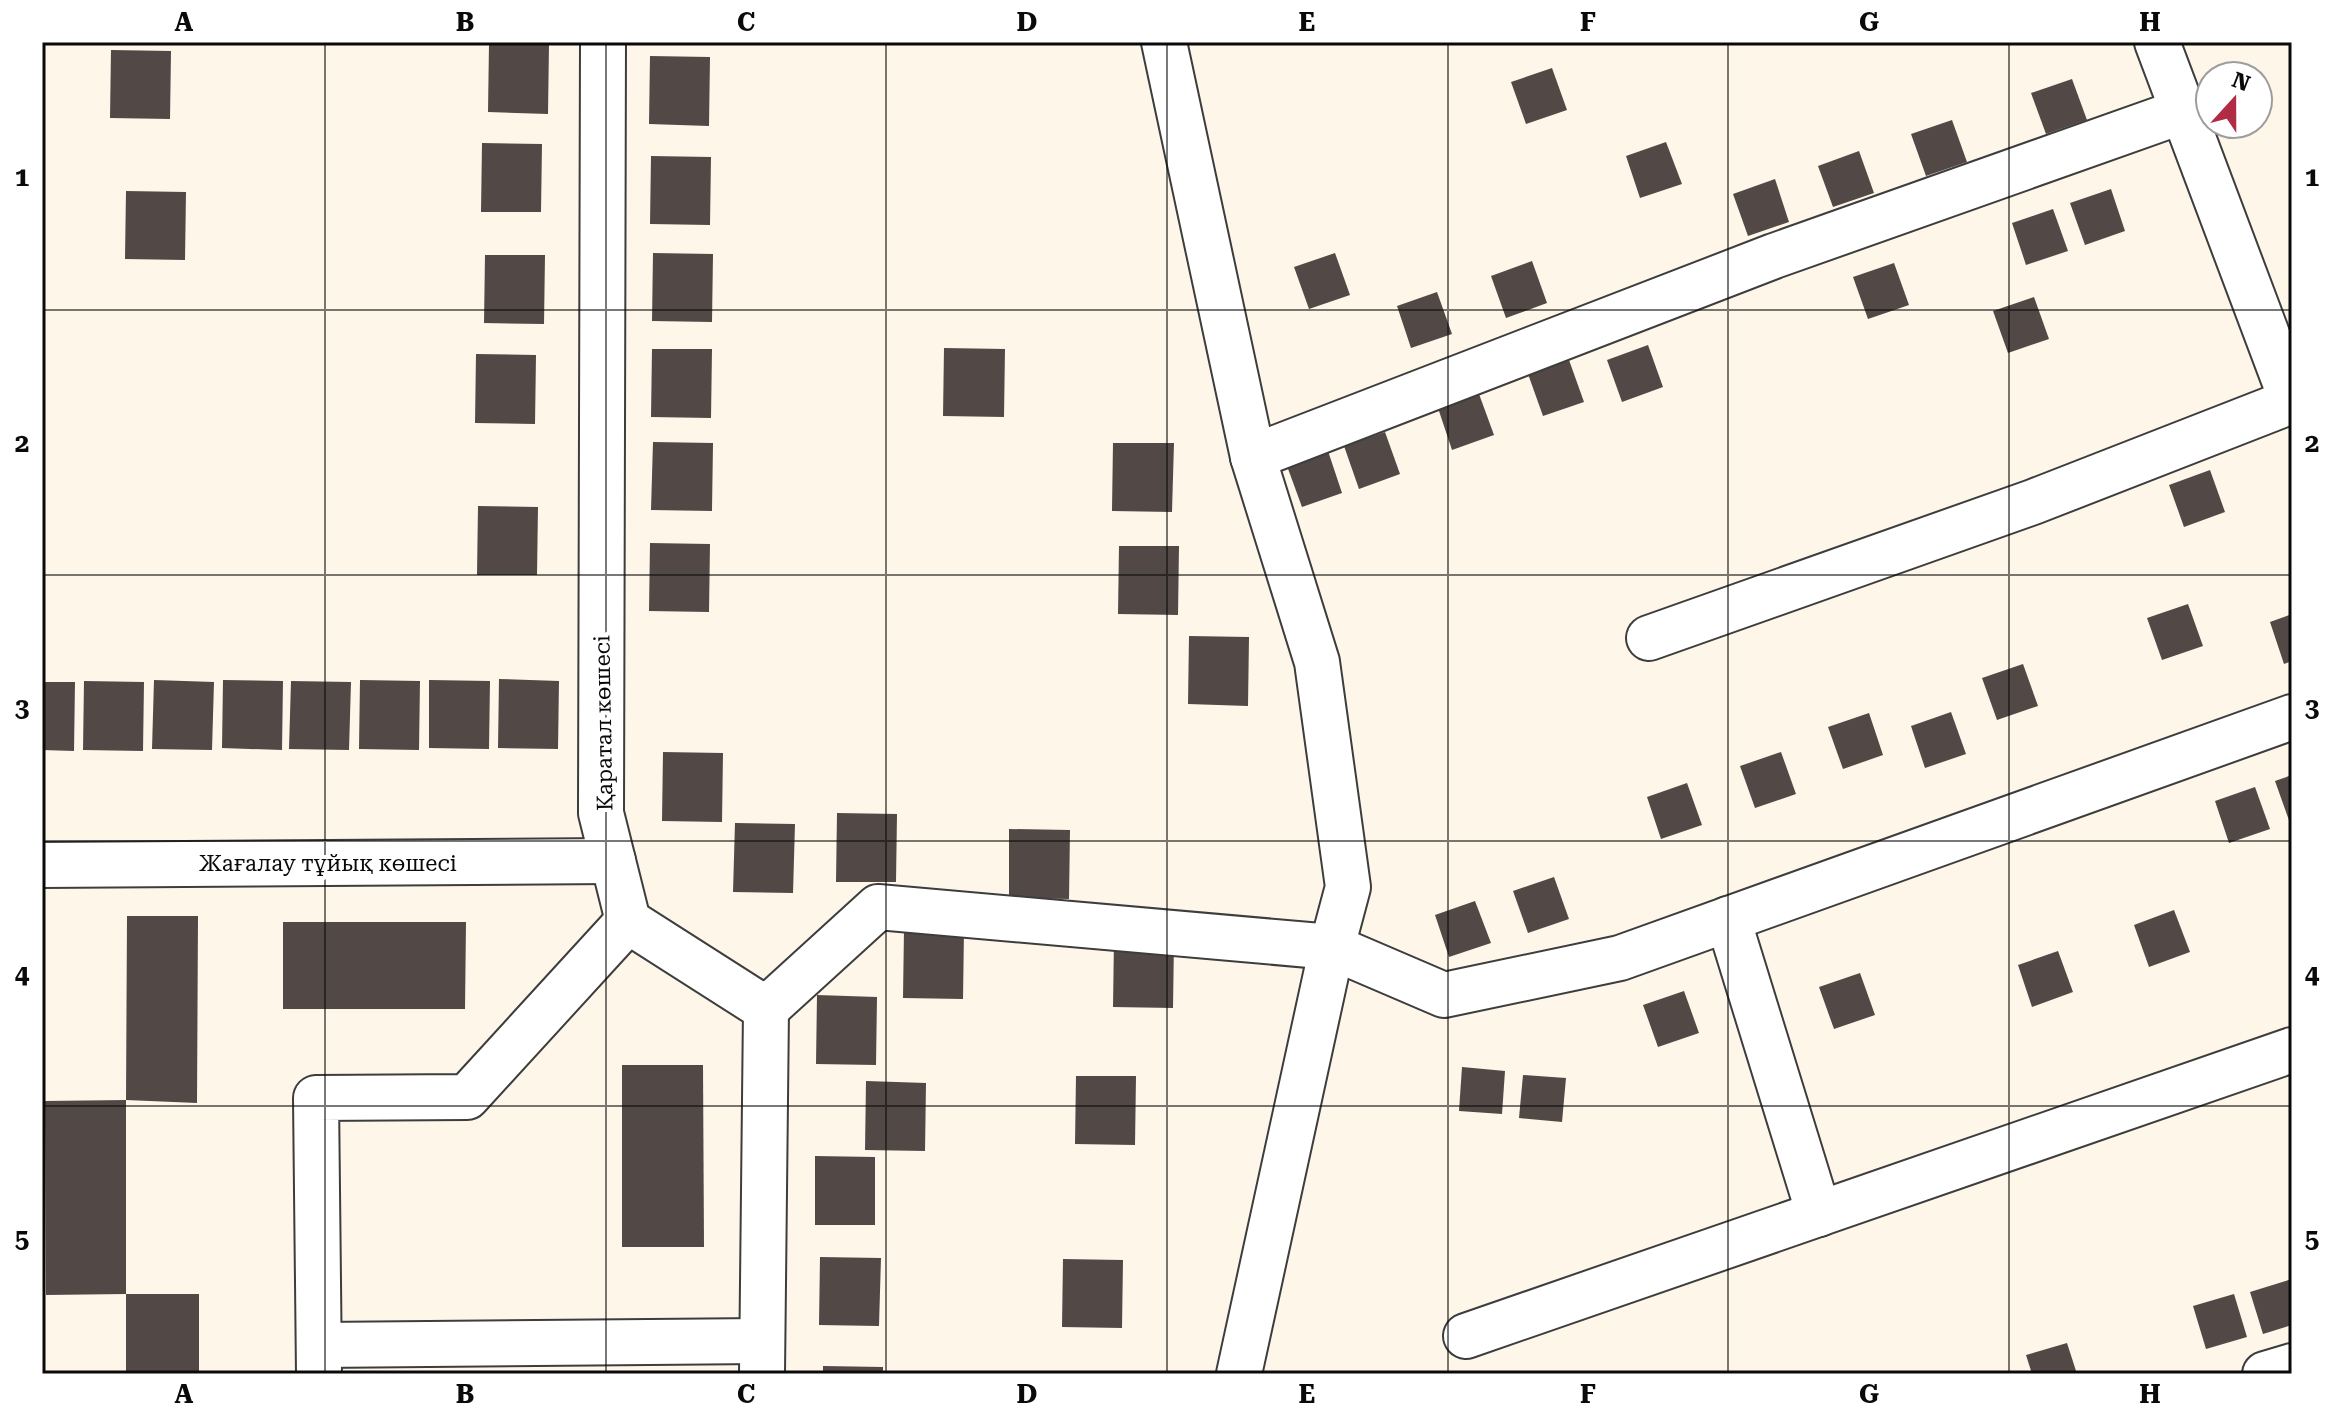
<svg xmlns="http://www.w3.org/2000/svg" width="2334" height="1416" viewBox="0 0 2334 1416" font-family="'Roboto Serif',serif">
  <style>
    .building { fill: #524947 }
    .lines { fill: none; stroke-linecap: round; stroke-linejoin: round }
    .minor-casing { stroke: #3d3d3d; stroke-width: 48 }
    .minor { stroke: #fff; stroke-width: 44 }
    .grid { fill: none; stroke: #0a0a0a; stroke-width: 2; stroke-opacity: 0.55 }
    .labels { text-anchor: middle; stroke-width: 8; stroke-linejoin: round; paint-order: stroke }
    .street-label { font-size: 22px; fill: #0a0a0a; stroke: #fff }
    .neatline { fill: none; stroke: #0a0a0a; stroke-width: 3 }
    .grid-label { font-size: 26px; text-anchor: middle; font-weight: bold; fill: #0a0a0a }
  </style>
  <rect width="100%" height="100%" fill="#fef6e8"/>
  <!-- building -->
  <g class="building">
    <path d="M489,44L549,45L548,114L488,112Z"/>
    <path d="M111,50L171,51L170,119L110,118Z"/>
    <path d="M650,56L710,57L709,126L649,124Z"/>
    <path d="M1552,68L1567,110L1526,124L1511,82Z"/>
    <path d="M2072,79L2087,120L2046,134L2031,93Z"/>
    <path d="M1952,120L1967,162L1926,176L1911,134Z"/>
    <path d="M1666,142L1682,184L1640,198L1626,156Z"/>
    <path d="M482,143L542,144L541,212H481Z"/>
    <path d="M1859,151L1874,193L1833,207L1818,166Z"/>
    <path d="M651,156L711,157L710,225L650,224Z"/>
    <path d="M1775,179L1789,222L1748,236L1733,194Z"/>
    <path d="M2111,189L2125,231L2085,245L2070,203Z"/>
    <path d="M126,191L186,192L185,260L125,259Z"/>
    <path d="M2053,209L2068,251L2026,265L2012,223Z"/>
    <path d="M653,253L713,254L712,322L652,321Z"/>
    <path d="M1335,253L1350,295L1309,309L1294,267Z"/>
    <path d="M485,255H545L544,324L484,323Z"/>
    <path d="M1532,261L1547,303L1506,318L1491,276Z"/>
    <path d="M1894,263L1909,305L1868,319L1853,277Z"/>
    <path d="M1437,292L1452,334L1411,348L1397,306Z"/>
    <path d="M2034,297L2049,339L2008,353L1993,311Z"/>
    <path d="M1648,345L1663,387L1622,402L1607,360Z"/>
    <path d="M944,348L1005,349L1004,417L943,416Z"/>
    <path d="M652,349H712L711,418L651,417Z"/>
    <path d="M476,354L536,355L535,424L475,423Z"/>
    <path d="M1569,360L1584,402L1543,416L1528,374Z"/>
    <path d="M1479,394L1494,435L1452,450L1438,408Z"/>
    <path d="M1385,432L1400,474L1359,489L1344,446Z"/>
    <path d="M653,442L713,443L712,511L651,510Z"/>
    <path d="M1113,443H1174L1172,512L1112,511Z"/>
    <path d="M1328,451L1342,493L1302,507L1287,466Z"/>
    <path d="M2210,470L2225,512L2184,527L2169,485Z"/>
    <path d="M478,506L538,507L537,575H477Z"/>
    <path d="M650,543L710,544L709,612L649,611Z"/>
    <path d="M1119,546H1179L1178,615L1118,614Z"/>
    <path d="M2188,604L2203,646L2162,660L2147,618Z"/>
    <path d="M2292,614V661L2284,664L2270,622Z"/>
    <path d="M1189,636L1249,637L1248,706L1188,704Z"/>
    <path d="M2023,664L2038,706L1997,720L1982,678Z"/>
    <path d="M499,679L559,681L558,749L498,748Z"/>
    <path d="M154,680L214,682L212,750L152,749Z"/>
    <path d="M223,680L283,681L282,750L222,748Z"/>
    <path d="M360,680L420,681L419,750L359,749Z"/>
    <path d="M429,680L490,681L489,749L429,748Z"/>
    <path d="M84,681L144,682L143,751L83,750Z"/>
    <path d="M291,681L351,682L349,750L289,749Z"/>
    <path d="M42,682H75L74,751L42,750Z"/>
    <path d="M1951,712L1966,754L1925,768L1911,726Z"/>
    <path d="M1869,713L1883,755L1843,769L1828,727Z"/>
    <path d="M663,752L723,753L722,822L662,821Z"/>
    <path d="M1781,752L1796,794L1755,808L1740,766Z"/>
    <path d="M2292,775V822L2290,823L2275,781Z"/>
    <path d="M1687,783L1702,825L1661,839L1647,797Z"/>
    <path d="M2255,787L2270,829L2229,843L2215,801Z"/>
    <path d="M837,813L897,814L896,882H836Z"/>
    <path d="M735,823L795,824L793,893L733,892Z"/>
    <path d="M1009,829L1070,830L1069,899L1009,898Z"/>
    <path d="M1554,877L1569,919L1528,933L1513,891Z"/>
    <path d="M1475,901L1491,943L1449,957L1435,915Z"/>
    <path d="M2174,910L2190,952L2149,967L2134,925Z"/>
    <path d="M127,916H198L197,1103L126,1100V1294L46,1295L45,1101L126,1100Z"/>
    <path d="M283,922H466L465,1009H283Z"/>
    <path d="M904,929L964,930L963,999L903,998Z"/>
    <path d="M1114,939L1174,940L1173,1008L1113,1007Z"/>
    <path d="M2058,951L2073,992L2032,1007L2018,965Z"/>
    <path d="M1860,973L1875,1015L1834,1029L1819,987Z"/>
    <path d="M1684,991L1699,1033L1658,1047L1643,1005Z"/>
    <path d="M817,995L877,997L876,1065L816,1064Z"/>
    <path d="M622,1065H703L704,1247H622Z"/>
    <path d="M1462,1067L1505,1071L1502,1114L1459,1111Z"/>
    <path d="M1523,1075L1566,1078L1562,1122L1519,1118Z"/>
    <path d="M1076,1076H1136L1135,1145L1075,1144Z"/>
    <path d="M866,1081L926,1083L925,1151L865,1150Z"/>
    <path d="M815,1156L875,1157V1225H815Z"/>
    <path d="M820,1257L881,1258L879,1326L819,1325Z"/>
    <path d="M1063,1259L1123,1260L1122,1328L1062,1327Z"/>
    <path d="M2292,1279V1325L2263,1334L2250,1292Z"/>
    <rect x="126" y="1294" width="73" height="80"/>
    <path d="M2234,1294L2247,1337L2206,1349L2193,1306Z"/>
    <path d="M2067,1343L2077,1374H2032L2026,1355Z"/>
    <path d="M823,1366L883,1367V1374H823Z"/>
  </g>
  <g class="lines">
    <defs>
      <g id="minor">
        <path d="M603,42L601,813L628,921L766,1009L762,1374"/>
        <path d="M1164,42L1253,457L1317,662L1348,887L1332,947L1239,1374"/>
        <path d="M2157,42L2292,401"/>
        <path d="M1253,457L1774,256L2183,111"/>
        <path d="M1649,638L2033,502L2292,401"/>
        <path d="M42,865L613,861"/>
        <path d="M1728,919L1819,1214"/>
        <path d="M766,1009L878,907L1332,947L1444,995L1620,958L2292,717"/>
        <path d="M1466,1336L2292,1050"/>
        <path d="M319,1345L762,1341"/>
        <path d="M319,1374L316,1098L467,1097L628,921"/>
        <path d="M2265,1374L2292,1366"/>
      </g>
    </defs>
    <!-- minor casing -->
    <use href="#minor" class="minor-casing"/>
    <!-- minor -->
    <use href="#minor" class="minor"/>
  </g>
  <!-- grid -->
  <path class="grid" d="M325,42V1374M606,42V1374M886,42V1374M1167,42V1374M1448,42V1374M1728,42V1374M2009,42V1374M42,310H2292M42,575H2292M42,841H2292M42,1106H2292"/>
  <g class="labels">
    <!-- street labels -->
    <g class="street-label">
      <text transform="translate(603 723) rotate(-91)" y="8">Қаратал көшесі</text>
      <text x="328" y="871">Жағалау тұйық көшесі</text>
    </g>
  </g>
  <!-- border -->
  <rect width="2334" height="1416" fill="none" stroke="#ffffff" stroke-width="88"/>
  <!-- north arrow -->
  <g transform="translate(2234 100) rotate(21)"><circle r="38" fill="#ffffff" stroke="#9d9d9d" stroke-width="2"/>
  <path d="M0-6L14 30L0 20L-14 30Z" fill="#b02c45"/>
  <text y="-12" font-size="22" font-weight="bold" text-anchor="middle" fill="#0a0a0a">N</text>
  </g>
  <rect x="44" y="44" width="2246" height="1328" class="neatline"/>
  <g class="grid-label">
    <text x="184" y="31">A</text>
    <text x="465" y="31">B</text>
    <text x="746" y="31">C</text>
    <text x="1027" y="31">D</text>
    <text x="1307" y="31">E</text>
    <text x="1588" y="31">F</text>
    <text x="1869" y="31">G</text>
    <text x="2150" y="31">H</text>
    <text x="22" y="186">1</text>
    <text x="2312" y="186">1</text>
    <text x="22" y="452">2</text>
    <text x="2312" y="452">2</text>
    <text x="22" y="717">3</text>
    <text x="2312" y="717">3</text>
    <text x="22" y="983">4</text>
    <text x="2312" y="983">4</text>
    <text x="22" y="1248">5</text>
    <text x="2312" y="1248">5</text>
    <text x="184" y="1403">A</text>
    <text x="465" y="1403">B</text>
    <text x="746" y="1403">C</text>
    <text x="1027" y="1403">D</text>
    <text x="1307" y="1403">E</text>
    <text x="1588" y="1403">F</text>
    <text x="1869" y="1403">G</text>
    <text x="2150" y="1403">H</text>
  </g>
</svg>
